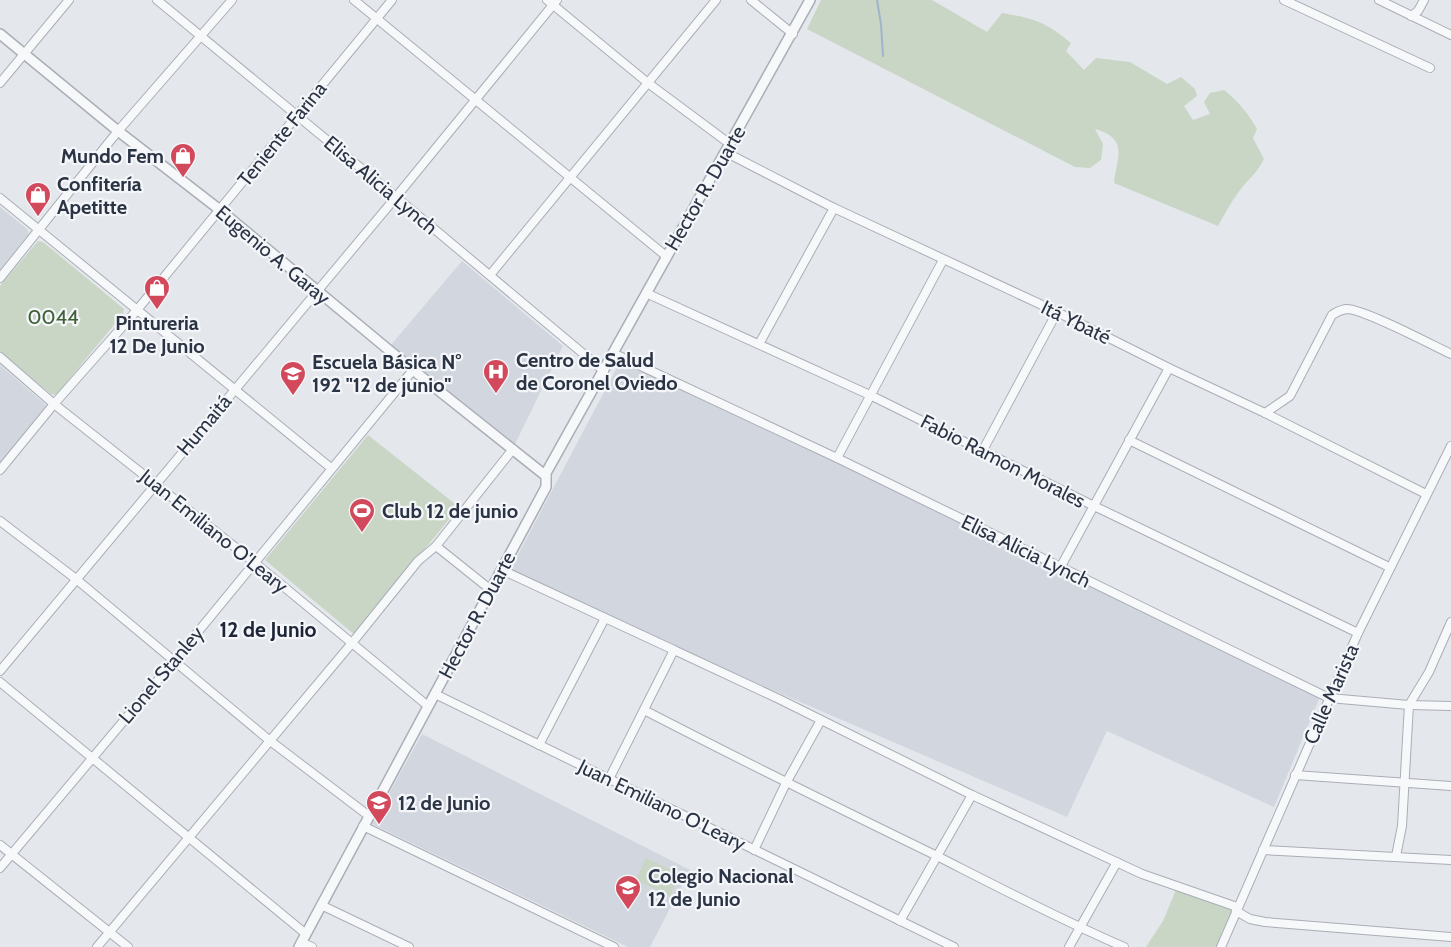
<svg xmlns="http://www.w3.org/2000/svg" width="1451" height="947" viewBox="0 0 1451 947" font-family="Cabin,sans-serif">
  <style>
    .built { fill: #d2d6de }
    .green { fill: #c9d6c5 }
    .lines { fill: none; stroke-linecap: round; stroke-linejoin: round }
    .stream { stroke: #9fb4cc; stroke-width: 2 }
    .minor-casing { stroke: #a9aeb7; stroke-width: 10 }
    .tertiary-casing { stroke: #a9aeb7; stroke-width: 12 }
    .minor { stroke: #f7f8fa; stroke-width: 8 }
    .tertiary { stroke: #f7f8fa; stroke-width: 9 }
    .labels { text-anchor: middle; stroke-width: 4.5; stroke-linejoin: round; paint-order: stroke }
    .street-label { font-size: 20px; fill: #2b3445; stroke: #f4f6f9 }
    .poi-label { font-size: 20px; font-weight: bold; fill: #2b3445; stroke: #f4f6f9; text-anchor: start }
    .park-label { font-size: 20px; fill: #3f6138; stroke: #f4f6f9 }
    .neighbourhood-label { font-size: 21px; font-weight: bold; fill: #1d2536; stroke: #f4f6f9 }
  </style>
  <rect width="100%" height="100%" fill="#e4e7ec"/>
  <!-- built -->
  <g class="built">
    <path d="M0,207L27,229L29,234L0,270Z"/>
    <path d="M462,261L563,346L515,444L390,346Z"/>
    <path d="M621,360L1322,692L1274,807L1107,731L1067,817L645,635L510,570Z"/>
    <path d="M0,365L45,404L47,408L0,464Z"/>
    <path d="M422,734L690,870L650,947H628L372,824Z"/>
  </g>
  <!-- green -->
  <g class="green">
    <path d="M821,0H932L987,32L1002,13C1033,18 1046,22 1071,43L1066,51L1084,70L1096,58L1130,62L1167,84L1181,77L1195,89L1197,96L1184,106L1193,120L1210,114L1204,102L1210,93L1224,90C1238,101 1248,113 1257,129L1253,138L1264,159C1257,172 1253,175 1244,185C1233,198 1226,212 1218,226L1114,183C1117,156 1129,139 1095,129L1103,144L1101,160L1090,168L1075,167L807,29Z"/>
    <path d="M38,241L43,242L124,309L123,314L56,395L51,394L0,352V286Z"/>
    <path d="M368,435L459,507L355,635L265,560Z"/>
    <path d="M646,858L680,874L670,896L636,880Z"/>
    <path d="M1178,885L1236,908L1217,947H1146L1163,921Z"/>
  </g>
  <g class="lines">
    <!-- stream -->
    <path class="stream" d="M877,0L881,24L883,56"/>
    <defs>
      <g id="minor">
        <path d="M157,0L396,197L604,371"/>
        <path d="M354,0L666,256"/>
        <path d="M547,0L648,83L730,144"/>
        <path d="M751,0L793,34"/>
        <path d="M1284,0L1430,68"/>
        <path d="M1379,0L1451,35"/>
        <path d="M1411,16L1418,11L1424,0"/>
        <path d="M0,83L69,0"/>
        <path d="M725,152L834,208L1057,312L1169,368L1265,413L1426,494"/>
        <path d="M0,198L331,468"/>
        <path d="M490,275L716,0"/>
        <path d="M0,278L118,131L232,0"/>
        <path d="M646,293L872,396L1094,506L1358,633"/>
        <path d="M759,344L834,208"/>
        <path d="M613,353L837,458L1329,698L1409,705L1451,706"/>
        <path d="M0,357L54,404L254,562L428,706"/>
        <path d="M1265,413L1290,396L1332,315C1336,312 1341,310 1346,309C1362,308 1432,345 1451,354"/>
        <path d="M1129,440L1389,567"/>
        <path d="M983,450L1057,312"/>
        <path d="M837,458L943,260"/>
        <path d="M0,470L54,404L137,310L392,0"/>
        <path d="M0,521L76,579L269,740L369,816"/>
        <path d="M436,546L491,590"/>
        <path d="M1060,568L1169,368"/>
        <path d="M502,570L674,650L609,779"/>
        <path d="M674,650L779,699L972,795L1142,874L1237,907"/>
        <path d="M0,671L396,197L557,0"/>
        <path d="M0,682L306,934"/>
        <path d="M435,694L954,947"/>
        <path d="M644,710C741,760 838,808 935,855C998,887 1059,919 1124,947"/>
        <path d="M539,745L605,618"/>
        <path d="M1295,775L1451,786"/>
        <path d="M363,826L614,947"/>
        <path d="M0,845L128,947"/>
        <path d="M754,850L786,783L821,720"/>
        <path d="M1263,850L1451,860"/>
        <path d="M1396,856L1402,826L1409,705L1429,672L1451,622"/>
        <path d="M0,868L174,661L413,370"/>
        <path d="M321,905L409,947"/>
        <path d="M1236,911L1250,919L1265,922L1451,937"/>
        <path d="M900,921L972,795"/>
        <path d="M301,942L312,947"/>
        <path d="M97,947L352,643L418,561L436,546L513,449"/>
        <path d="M1069,947L1117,862"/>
        <path d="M1221,947L1358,633L1451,446"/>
      </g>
      <g id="tertiary">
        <path d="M0,34L118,131L220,210L413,370L546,476"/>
        <path d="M299,947L546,487V473L810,0"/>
      </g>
    </defs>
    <!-- minor casing -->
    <use href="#minor" class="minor-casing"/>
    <!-- tertiary casing -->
    <use href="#tertiary" class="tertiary-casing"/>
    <!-- minor -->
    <use href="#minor" class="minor"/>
    <!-- tertiary -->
    <use href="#tertiary" class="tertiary"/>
  </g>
  <!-- icons -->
  <defs>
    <symbol id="shop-pin" viewBox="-11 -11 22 30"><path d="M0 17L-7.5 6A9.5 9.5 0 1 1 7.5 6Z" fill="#d1495b" stroke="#f4f6f9"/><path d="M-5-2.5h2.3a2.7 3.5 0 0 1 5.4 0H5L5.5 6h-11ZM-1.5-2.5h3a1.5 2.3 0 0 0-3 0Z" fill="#fff"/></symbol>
    <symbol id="hospital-pin" viewBox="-11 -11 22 30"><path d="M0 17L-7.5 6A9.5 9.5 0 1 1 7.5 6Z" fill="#d1495b" stroke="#f4f6f9"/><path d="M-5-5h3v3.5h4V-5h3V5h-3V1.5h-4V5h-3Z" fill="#fff"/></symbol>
    <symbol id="school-pin" viewBox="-11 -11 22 30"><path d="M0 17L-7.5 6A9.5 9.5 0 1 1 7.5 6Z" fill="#d1495b" stroke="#f4f6f9"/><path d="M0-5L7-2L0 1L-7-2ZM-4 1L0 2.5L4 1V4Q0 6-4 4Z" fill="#fff"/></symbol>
    <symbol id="stadium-pin" viewBox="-11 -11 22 30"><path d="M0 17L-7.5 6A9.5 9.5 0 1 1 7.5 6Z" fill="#d1495b" stroke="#f4f6f9"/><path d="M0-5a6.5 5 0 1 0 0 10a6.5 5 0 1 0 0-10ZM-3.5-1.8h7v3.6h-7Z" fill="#fff"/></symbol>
  </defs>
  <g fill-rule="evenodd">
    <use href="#shop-pin" x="168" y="141" width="30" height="40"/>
    <use href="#shop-pin" x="23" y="180" width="30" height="40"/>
    <use href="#shop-pin" x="142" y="273" width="30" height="40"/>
    <use href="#hospital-pin" x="481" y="357" width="30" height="40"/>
    <use href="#school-pin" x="278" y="359" width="30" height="40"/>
    <use href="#stadium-pin" x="347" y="496" width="30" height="40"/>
    <use href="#school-pin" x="364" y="788" width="30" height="40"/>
    <use href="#school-pin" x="613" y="873" width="30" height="40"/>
  </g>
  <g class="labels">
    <!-- street labels -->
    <g class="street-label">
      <text transform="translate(282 134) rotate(-51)" y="7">Teniente Farina</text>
      <text transform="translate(381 185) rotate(40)" y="7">Elisa Alicia Lynch</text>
      <text transform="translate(705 188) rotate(-60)" y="7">Hector R. Duarte</text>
      <text transform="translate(273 255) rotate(40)" y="7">Eugenio A. Garay</text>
      <text transform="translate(1076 322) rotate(26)" y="7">Itá Ybaté</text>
      <text transform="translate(204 425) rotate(-50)" y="7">Humaitá</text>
      <text transform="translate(1003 461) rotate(27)" y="7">Fabio Ramon Morales</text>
      <text transform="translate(214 531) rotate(39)" y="7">Juan Emiliano O'Leary</text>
      <text transform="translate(1026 551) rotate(26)" y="7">Elisa Alicia Lynch</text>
      <text transform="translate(477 615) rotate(-62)" y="7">Hector R. Duarte</text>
      <text transform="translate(161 675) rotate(-50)" y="7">Lionel Stanley</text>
      <text transform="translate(1331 694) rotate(-66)" y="7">Calle Marista</text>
      <text transform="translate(662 805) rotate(26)" y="7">Juan Emiliano O'Leary</text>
    </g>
    <!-- poi labels -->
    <g class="poi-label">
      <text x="164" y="163" text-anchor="end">Mundo Fem</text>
      <text x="57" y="191">Confitería<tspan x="57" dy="23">Apetitte</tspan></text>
      <text x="157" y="330" text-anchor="middle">Pintureria<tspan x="157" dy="23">12 De Junio</tspan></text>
      <text x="516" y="367">Centro de Salud<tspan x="516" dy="23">de Coronel Oviedo</tspan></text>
      <text x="312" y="369">Escuela Básica N°<tspan x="312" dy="23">192 "12 de junio"</tspan></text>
      <text x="382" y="518">Club 12 de junio</text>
      <text x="398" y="810">12 de Junio</text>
      <text x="648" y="883">Colegio Nacional<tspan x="648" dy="23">12 de Junio</tspan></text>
    </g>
    <!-- park labels -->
    <g class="park-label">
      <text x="53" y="324">0044</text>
    </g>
    <!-- neighbourhood labels -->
    <g class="neighbourhood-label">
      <text x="268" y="637">12 de Junio</text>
    </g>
  </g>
</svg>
